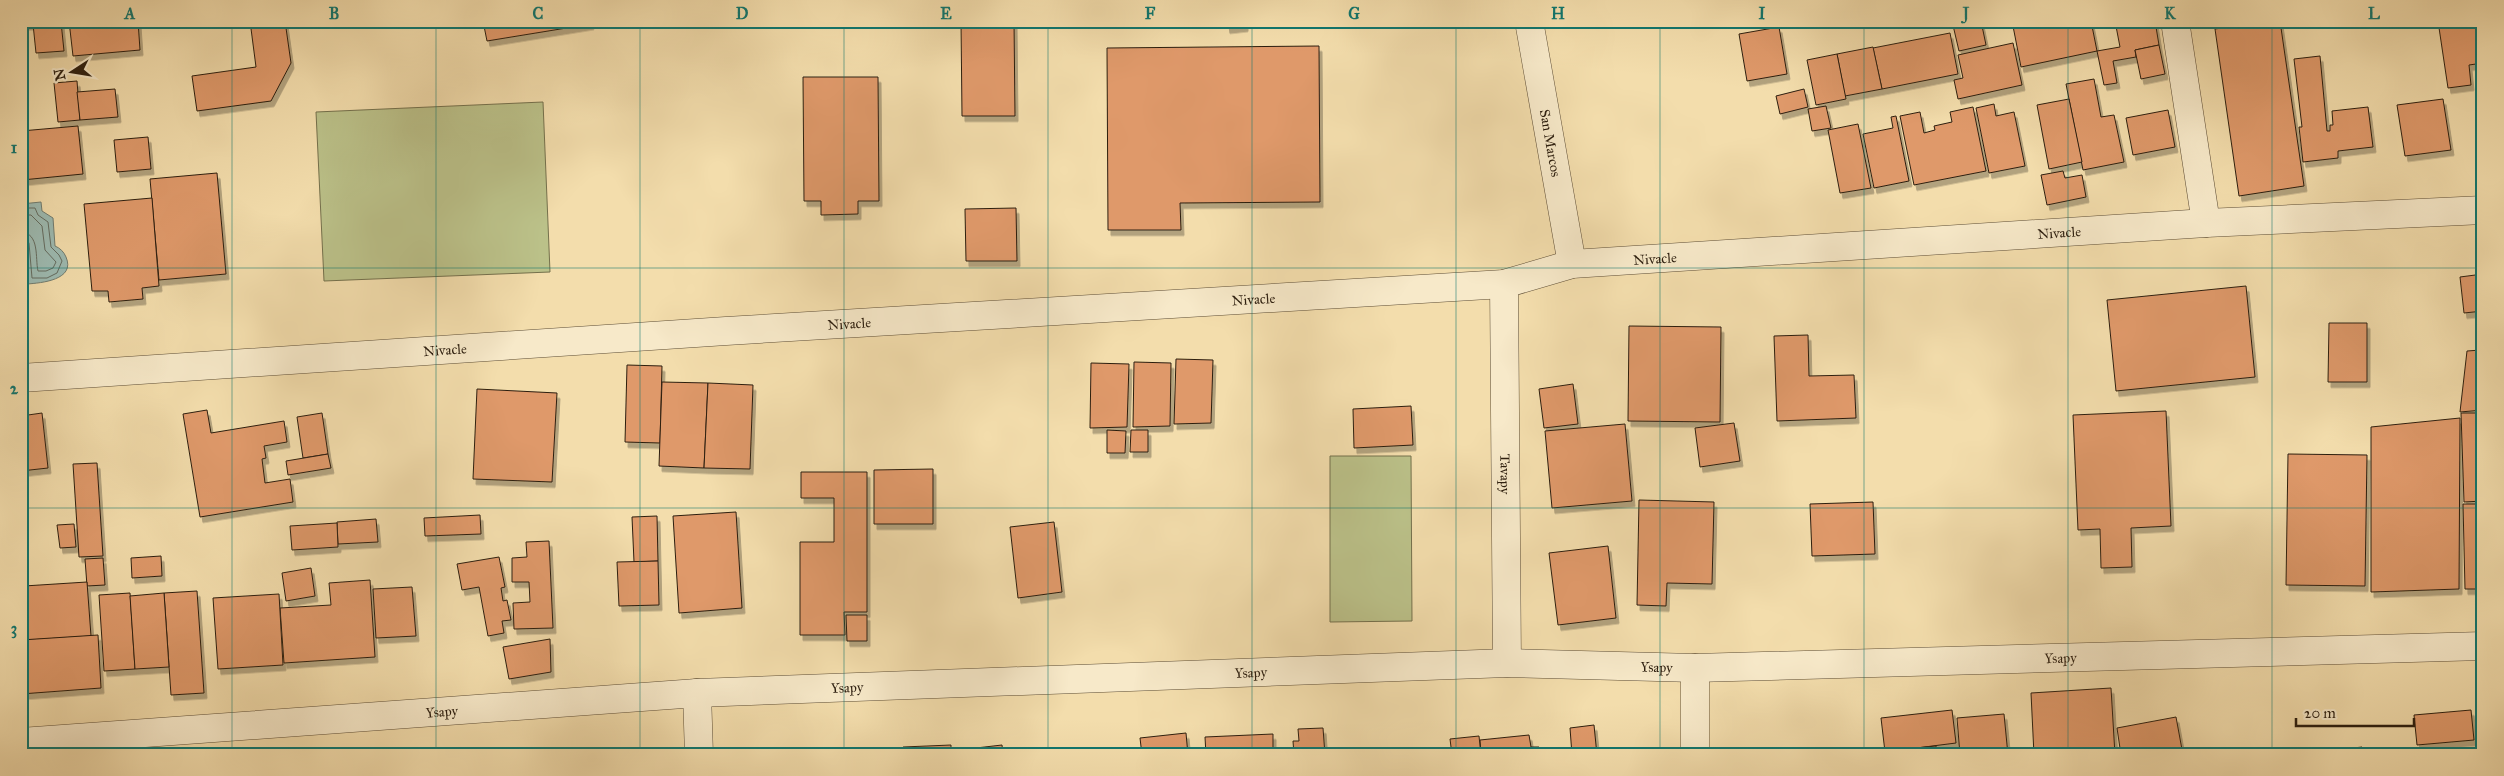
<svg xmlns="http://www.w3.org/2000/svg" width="2504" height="776" viewBox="0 0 2504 776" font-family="'IM FELL Great Primer',serif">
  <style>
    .green { fill: #bbc189; stroke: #74704c }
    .water { fill: #9dbab1; stroke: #707c70 }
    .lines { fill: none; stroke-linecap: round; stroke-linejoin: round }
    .shore { stroke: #646c60; stroke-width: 1 }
    .building { fill: #df996b; stroke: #2c1e0f; filter: url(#shadow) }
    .street-casing { stroke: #5e4e36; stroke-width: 29 }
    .street { stroke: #f7e9c9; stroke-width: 28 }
    .grid { fill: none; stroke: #0f766e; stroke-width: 1; stroke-opacity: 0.55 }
    .labels { text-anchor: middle; stroke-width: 4; stroke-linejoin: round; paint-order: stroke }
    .street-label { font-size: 14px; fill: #2c1e0f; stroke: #f7e9c9 }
    .neatline { fill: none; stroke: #0f766e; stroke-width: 2 }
    .grid-label { font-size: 16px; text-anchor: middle; font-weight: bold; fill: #0f766e }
  </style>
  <defs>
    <filter id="shadow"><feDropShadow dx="3" dy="5.5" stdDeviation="0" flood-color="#0004"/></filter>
  </defs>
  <rect width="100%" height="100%" fill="#f3ddac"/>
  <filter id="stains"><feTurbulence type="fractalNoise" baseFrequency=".004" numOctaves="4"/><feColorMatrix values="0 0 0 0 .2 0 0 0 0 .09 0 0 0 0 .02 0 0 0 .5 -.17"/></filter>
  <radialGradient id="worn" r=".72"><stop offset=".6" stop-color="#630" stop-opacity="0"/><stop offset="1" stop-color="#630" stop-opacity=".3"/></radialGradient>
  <!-- green -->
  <g class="green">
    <path d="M543,102L550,272L324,281L316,112Z"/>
    <path d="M1330,456H1411L1412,621L1330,622Z"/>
  </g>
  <!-- water -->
  <path class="water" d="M41,202L42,211L53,218L55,246C60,248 64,252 66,257C76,280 41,283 27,284L21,204Z"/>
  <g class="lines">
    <!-- shore -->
    <g class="shore">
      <path d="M21,208H35L38,215L48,222L51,247L59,255L62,261L57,273L47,278H32L29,243L26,239L21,238"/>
      <path d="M21,215H31L42,226L45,250L56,262L53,268L46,271H38C35,258 40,233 21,232"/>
    </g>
  </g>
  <!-- building -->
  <g class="building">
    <path d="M21,21H69L61,22L64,51L36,53L33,24L21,25Z"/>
    <path d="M69,21H138L140,50L73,56Z"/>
    <path d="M250,21H285L291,63L271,101L197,111L192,76L256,67Z"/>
    <path d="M483,21H590L591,24L487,41Z"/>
    <path d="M961,21H1014L1015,116H962Z"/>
    <path d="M1226,21H1245V26L1227,28Z"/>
    <path d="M1952,21H1981L1986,45L1959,51Z"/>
    <path d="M2012,21H2091L2097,51L2021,67Z"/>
    <path d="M2115,21H2155L2159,45L2135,50L2136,57L2113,61L2117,83L2104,85L2097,51L2120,47Z"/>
    <path d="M2268,21H2280L2304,186L2239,196L2215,29Z"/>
    <path d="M2438,21H2483V63L2469,65L2471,85L2448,88Z"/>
    <path d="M1779,27L1787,74L1747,81L1739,34Z"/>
    <path d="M1950,33L1958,74L1882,89L1873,48Z"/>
    <path d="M2013,43L2022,85L1958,99L1954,80L1963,78L1958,55Z"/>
    <path d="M2159,45L2165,74L2141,79L2135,50Z"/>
    <path d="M1319,46L1320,202L1180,203L1181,230H1108L1107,48Z"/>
    <path d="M1873,47L1882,89L1845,96L1837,54Z"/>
    <path d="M1837,54L1846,99L1816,105L1807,60Z"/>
    <path d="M2320,56L2327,131H2330V125H2333L2332,111L2368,107L2373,147L2338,151V158L2303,162L2299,127H2302L2294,59Z"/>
    <path d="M803,77H878L879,201H858V214L821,215V201H804Z"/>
    <path d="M2094,79L2101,117L2114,115L2124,162L2083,170L2066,84Z"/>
    <path d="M77,81L80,120L58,122L54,83Z"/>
    <path d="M115,89L118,117L80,120L77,92Z"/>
    <path d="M1804,89L1808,107L1780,114L1776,96Z"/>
    <path d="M2069,99L2082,162L2049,169L2037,105Z"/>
    <path d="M2443,99L2451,150L2405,156L2397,105Z"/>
    <path d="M1994,104L1996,116L2014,112L2025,166L1989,173L1976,108Z"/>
    <path d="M1826,106L1831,128L1812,131L1808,109Z"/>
    <path d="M1973,107L1986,171L1914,185L1900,116L1920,112L1924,133L1935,130L1934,126L1952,122L1950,112Z"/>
    <path d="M2168,110L2175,147L2133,155L2126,118Z"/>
    <path d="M1896,116L1909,181L1874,188L1863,134L1893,128L1891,117Z"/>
    <path d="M1858,124L1871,188L1840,193L1828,130Z"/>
    <path d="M78,126L83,174L22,180L21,131Z"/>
    <path d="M148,137L151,169L117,172L114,140Z"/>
    <path d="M2063,171L2065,178L2082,175L2086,197L2047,205L2041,175Z"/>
    <path d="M217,173L226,274L159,280L150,179Z"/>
    <path d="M152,198L159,286L142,288L143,299L109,302L108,291H92L84,204Z"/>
    <path d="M1016,208L1017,261H966L965,209Z"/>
    <path d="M2483,274V311L2464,313L2460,277Z"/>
    <path d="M2246,286L2255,377L2116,391L2107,300Z"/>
    <path d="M2329,323H2367V382H2328Z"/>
    <path d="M1629,326L1721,327L1720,422L1628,421Z"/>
    <path d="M1808,335L1809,376L1854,375L1856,418L1777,421L1774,336Z"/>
    <path d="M2480,343H2483V410L2460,412L2467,351L2481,350Z"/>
    <path d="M1176,359L1213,360L1211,423L1174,424Z"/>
    <path d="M1134,362L1171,363L1170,426L1133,427Z"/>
    <path d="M1091,363L1129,364L1127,427L1090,428Z"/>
    <path d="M627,365L662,366L660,443L625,442Z"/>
    <path d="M662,382L708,383L704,468L659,466Z"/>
    <path d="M708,383L753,385L750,469L704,468Z"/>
    <path d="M1573,384L1578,424L1544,428L1539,389Z"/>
    <path d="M477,389L557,393L552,482L473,479Z"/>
    <path d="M1411,406L1413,445L1354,448L1353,409Z"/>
    <path d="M207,410L211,433L284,421L287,442L264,446L266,458L262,459L265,483L290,479L293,502L200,517L183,414Z"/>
    <path d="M2166,411L2171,526L2131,528L2132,567L2101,568L2100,529L2078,530L2073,415Z"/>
    <path d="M42,413L48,468L21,471V416Z"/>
    <path d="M322,413L328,454L303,458L297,417Z"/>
    <path d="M2461,413H2483V501L2464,502Z"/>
    <path d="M2460,418L2459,589L2371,592V427Z"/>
    <path d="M1734,423L1740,461L1700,467L1695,428Z"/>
    <path d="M1625,424L1632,501L1552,508L1545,431Z"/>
    <path d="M1107,430L1126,431L1125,453H1107Z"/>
    <path d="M1131,430H1148V452H1130Z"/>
    <path d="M328,454L331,468L288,475L286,461Z"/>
    <path d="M2288,454L2367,455L2365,586L2286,585Z"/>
    <path d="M97,463L103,556L79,557L73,464Z"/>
    <path d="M933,469V524H874V470Z"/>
    <path d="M801,472H867V612H844L845,635H800V542H834V498H801Z"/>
    <path d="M1639,500L1714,502L1712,584L1667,583L1666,606L1637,605Z"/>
    <path d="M1873,502L1875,554L1812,556L1810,504Z"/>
    <path d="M2463,504H2483V589H2465Z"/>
    <path d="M736,512L742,608L679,613L673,516Z"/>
    <path d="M480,515L481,534L425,536L424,518Z"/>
    <path d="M657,516L658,561L634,562L632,517Z"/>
    <path d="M376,519L378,542L338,544L337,522Z"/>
    <path d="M1054,522L1062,592L1018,598L1010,527Z"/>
    <path d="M337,523L338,547L292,550L290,526Z"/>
    <path d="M74,524L76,547L60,548L57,525Z"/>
    <path d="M549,541L553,628L514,629L513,603L530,602L529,582H512V558L527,557L526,542Z"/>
    <path d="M1608,546L1616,618L1558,625L1549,553Z"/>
    <path d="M161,556L162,576L132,578L131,558Z"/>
    <path d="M499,557L505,587L501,588L503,601L507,600L511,620L502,621L504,633L488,636L479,587L462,590L457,564Z"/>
    <path d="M103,558L105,585L87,586L85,559Z"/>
    <path d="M658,561L659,605L619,606L617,562Z"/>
    <path d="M311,568L315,596L286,601L282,573Z"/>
    <path d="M21,580H23L25,602H21Z"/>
    <path d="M370,580L375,657L284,663L280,608L331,605L329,583Z"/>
    <path d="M87,582L91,636L28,640L24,586Z"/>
    <path d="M412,587L416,636L376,638L373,589Z"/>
    <path d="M197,591L204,693L171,695L164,593Z"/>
    <path d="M130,593L135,669L104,671L99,595Z"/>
    <path d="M164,593L169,667L135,669L130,596Z"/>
    <path d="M279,594L283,665L218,669L213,598Z"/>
    <path d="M846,615H867V641H847Z"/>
    <path d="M98,635L101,688L21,694V640Z"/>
    <path d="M550,639L551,672L509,679L503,647Z"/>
    <path d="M2111,688L2115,755H2034L2031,693Z"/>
    <path d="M1952,710L1956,743L1885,752L1881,718Z"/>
    <path d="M2471,710L2474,740L2417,745L2414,715Z"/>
    <path d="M2004,714L2008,755H1960L1957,718Z"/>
    <path d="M2176,717L2183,755H2121L2117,728Z"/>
    <path d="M1594,725L1597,755H1572L1570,728Z"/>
    <path d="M1323,728L1325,755H1294L1293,741H1299L1298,729Z"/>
    <path d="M1186,733L1188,755H1142L1140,738Z"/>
    <path d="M1273,734V755H1206L1205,737Z"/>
    <path d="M1529,735L1531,747H1539L1540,755H1481L1480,740Z"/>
    <path d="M1479,736L1481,755H1452L1450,739Z"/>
    <path d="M951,745V755H903V747Z"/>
    <path d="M1002,745L1003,755H977L976,748Z"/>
    <path d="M1936,746L1937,755H1895V750Z"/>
    <path d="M2362,747L2363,755H2311V753Z"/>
  </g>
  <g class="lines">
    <defs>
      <g id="street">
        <path id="s1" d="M1529,21L1572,264"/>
        <path d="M2175,21L2206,223"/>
        <path id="s2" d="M1504,284L1507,663"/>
        <path id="s3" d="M21,378L726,331L1504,284L1572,264L2206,223L2483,210"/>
        <path d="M697,693L699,755"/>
        <path id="s4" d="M21,742L697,693L1507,663L1695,668L2483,646"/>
        <path d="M1695,755V668"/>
      </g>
    </defs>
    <!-- street casing -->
    <use href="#street" class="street-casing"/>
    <!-- street -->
    <use href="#street" class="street"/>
  </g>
  <!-- grid -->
  <path class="grid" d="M232,21V755M436,21V755M640,21V755M844,21V755M1048,21V755M1252,21V755M1456,21V755M1660,21V755M1864,21V755M2068,21V755M2272,21V755M21,268H2483M21,508H2483"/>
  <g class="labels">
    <!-- street labels -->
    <g class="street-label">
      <text dy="5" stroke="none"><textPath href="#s1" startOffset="124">San Marcos</textPath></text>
      <text dy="5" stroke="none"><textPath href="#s3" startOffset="2045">Nivacle</textPath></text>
      <text dy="5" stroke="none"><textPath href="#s3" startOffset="1640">Nivacle</textPath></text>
      <text dy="5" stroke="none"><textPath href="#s3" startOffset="1235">Nivacle</textPath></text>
      <text dy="5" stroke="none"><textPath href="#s3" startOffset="830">Nivacle</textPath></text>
      <text dy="5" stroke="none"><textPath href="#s3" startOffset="425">Nivacle</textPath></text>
      <text dy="5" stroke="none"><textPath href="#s2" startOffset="190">Tavapy</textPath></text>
      <text dy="5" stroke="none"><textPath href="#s4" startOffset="2042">Ysapy</textPath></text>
      <text dy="5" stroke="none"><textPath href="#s4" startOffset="1638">Ysapy</textPath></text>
      <text dy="5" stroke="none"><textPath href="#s4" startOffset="1232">Ysapy</textPath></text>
      <text dy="5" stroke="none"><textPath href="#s4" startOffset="828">Ysapy</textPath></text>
      <text dy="5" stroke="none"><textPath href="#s4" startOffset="422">Ysapy</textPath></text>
    </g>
  </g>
  <!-- margin -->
  <rect width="2504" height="776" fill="none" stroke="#f3ddac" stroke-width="55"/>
  <!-- north arrow -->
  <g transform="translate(72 72) rotate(258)" stroke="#f7e9c9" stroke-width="4" paint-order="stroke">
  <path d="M0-4L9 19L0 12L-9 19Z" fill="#2c1e0f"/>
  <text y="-8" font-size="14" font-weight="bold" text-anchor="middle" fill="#2c1e0f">N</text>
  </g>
  <!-- scale -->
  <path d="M2296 718v8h118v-8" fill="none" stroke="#2c1e0f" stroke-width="2.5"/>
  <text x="2304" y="718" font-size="15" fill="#2c1e0f" stroke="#f7e9c9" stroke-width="4" paint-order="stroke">20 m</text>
  <rect x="28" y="28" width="2448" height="720" class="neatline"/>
  <g class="grid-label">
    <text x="130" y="19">A</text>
    <text x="334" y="19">B</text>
    <text x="538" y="19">C</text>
    <text x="742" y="19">D</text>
    <text x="946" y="19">E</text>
    <text x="1150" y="19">F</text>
    <text x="1354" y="19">G</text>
    <text x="1558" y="19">H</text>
    <text x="1762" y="19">I</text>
    <text x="1966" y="19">J</text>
    <text x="2170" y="19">K</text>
    <text x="2374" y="19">L</text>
    <text x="14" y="153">1</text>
    <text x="14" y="394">2</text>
    <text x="14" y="634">3</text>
  </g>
  <rect width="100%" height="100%" filter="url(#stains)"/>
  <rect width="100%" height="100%" fill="url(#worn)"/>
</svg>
